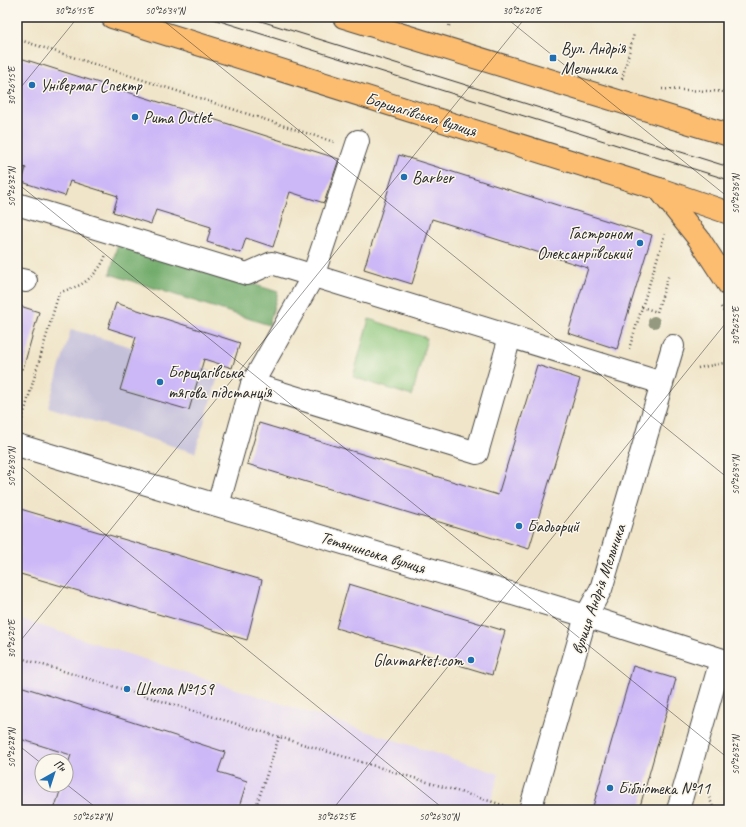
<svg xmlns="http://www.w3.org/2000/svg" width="746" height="827" viewBox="0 0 746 827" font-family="Caveat,sans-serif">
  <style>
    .built { fill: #e2d4f3; fill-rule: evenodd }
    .industrial { fill: #c5c0da }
    .green { fill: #8cc67a; stroke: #5c7852 }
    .forest { fill: #71ab6a; stroke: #4e6b4a }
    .building { fill: #ccb7f7 }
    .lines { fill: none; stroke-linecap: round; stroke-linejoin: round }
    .minor-casing { stroke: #494743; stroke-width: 24 }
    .major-casing { stroke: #494743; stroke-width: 24 }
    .path { stroke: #494743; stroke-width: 2.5; stroke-dasharray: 1 3; stroke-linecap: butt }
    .minor { stroke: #fff; stroke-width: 22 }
    .major { stroke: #fcbd6f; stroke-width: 22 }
    .tram { stroke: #2b2b2b; stroke-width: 1 }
    .tree { fill: #94997f }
    .ticks { fill: none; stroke: #2b2b2b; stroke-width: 1; stroke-opacity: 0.45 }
    .poi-dot { fill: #1f6fb2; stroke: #fbf7ec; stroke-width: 1.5 }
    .labels { text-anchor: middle; stroke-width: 3; stroke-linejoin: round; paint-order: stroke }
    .poi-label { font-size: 17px; fill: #2b2b2b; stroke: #fbf7ec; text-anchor: start }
    .street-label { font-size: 17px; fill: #2b2b2b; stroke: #fbf7ec }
    .neatline { fill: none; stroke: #2b2b2b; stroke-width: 1.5 }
    .ticks-label { font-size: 10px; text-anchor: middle; fill: #2b2b2b }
  </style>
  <rect width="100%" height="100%" fill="#fbf7ec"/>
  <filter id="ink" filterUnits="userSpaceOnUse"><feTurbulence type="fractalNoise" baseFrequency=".025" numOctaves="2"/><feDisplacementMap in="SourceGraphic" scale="8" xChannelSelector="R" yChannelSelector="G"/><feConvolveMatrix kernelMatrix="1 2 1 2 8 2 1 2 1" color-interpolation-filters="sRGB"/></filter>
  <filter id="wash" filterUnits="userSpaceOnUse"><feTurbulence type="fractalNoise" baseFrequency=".012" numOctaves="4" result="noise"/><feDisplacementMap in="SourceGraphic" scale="16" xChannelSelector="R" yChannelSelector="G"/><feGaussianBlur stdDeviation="0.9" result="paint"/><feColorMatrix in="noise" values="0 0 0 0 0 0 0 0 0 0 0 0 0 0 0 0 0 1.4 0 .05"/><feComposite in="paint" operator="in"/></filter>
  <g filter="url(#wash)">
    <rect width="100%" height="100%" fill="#f0e5c9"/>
    <!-- built -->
    <path class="built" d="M17,618L499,774L488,810H17ZM42,761H66V785H42Z"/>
    <!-- industrial -->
    <path class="industrial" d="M71,329L219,373L195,453L48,407Z"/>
    <!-- green -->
    <path class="green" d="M369,319L427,338L412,396L353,377Z"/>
    <!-- forest -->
    <path class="forest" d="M118,242L278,292L269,325L110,274Z"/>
    <g id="blocks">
      <!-- building -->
      <g class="building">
        <path d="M17,57L339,159L324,203L290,192L273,247L246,238L241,253L207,242L211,227L156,210L151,224L113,212L118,196L70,181L65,196L22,182L26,168L17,165Z"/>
        <path d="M399,155L652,235L617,349L568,333L588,268L432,219L412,284L364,269Z"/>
        <path d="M116,303L240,343L232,368L204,359L189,410L120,390L136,337L108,328Z"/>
        <path d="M17,305L39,312L23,369L17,368Z"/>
        <path d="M537,365L580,379L529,549L247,464L259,423L498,495Z"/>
        <path d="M17,508L262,580L247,640L17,573Z"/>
        <path d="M349,584L505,631L492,675L336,628Z"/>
        <path d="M633,666L676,679L639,810H592Z"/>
        <path d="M17,685L225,752L218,772L247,781L238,810H121L105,805L103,810H54L62,785H66V770L71,755L17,738Z"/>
      </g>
    </g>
  </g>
  <g filter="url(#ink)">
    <use href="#blocks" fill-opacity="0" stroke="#494743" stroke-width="1"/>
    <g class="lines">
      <defs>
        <g id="minor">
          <path d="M17,204L247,274L272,263L662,383"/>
          <path d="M17,279L26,281"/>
          <path d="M252,384L313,276L358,141"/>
          <path d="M17,445L586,616L729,662"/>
          <path d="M218,505L252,384L477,453L510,337"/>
          <path d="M530,810L586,616L601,589L673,346"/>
          <path d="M678,810L721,660"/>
        </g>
        <g id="major">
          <path d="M112,17L659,189L729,213"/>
          <path d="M344,17L729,135"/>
          <path d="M659,189L699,239L729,285"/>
        </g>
      </defs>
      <!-- minor casing -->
      <use href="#minor" class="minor-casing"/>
      <!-- major casing -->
      <use href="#major" class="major-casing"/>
      <!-- path -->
      <g class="path">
        <path d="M449,26L452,17"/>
        <path d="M17,39L334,142"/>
        <path d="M622,79L634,34"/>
        <path d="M662,89L729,92"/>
        <path d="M642,307L657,312L669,274"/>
        <path d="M721,307L729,320"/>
        <path d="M629,349L665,234"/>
        <path d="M698,368L729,362"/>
        <path d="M21,423L59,293C66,290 73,288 80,285C91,279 103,266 106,254"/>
        <path d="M17,657L506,806"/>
        <path d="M708,794L714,810"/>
        <path d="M255,810L279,737"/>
      </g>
      <!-- minor -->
      <use href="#minor" class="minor"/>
      <!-- major -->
      <use href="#major" class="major"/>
      <!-- tram -->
      <g class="tram">
        <path d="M207,17L729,180"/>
        <path d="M248,17L729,167"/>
      </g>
    </g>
    <!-- trees -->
    <circle class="tree" cx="654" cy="322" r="6"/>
  </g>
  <!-- ticks -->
  <path class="ticks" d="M159,17L729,479M505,17L729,198M17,92L78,17M17,183L729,759M17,463L445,810M17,645L526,17M17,744L42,764M66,784L99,810M332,810L729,319"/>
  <!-- markers -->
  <g class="poi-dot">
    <rect x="549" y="54" width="8" height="8" rx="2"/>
    <circle cx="32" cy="85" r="4"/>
    <circle cx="135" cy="117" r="4"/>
    <circle cx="404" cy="177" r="4"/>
    <circle cx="640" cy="243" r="4"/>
    <circle cx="160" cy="382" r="4"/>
    <circle cx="519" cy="526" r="4"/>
    <circle cx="471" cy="660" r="4"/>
    <circle cx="127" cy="689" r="4"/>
    <circle cx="610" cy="788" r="4"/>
  </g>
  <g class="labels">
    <!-- poi labels -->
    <g class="poi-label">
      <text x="561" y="54">Вул. Андрія<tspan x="561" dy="20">Мельника</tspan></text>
      <text x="40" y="91">Універмаг Спектр</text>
      <text x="143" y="123">Puma Outlet</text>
      <text x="412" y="183">Barber</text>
      <text x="632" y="239" text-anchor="end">Гастроном<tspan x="632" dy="20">Олексанріївський</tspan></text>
      <text x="168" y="378">Борщагівська<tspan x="168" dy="20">тягова підстанція</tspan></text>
      <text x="527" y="532">Бадьорий</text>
      <text x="463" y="666" text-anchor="end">Glavmarket.com</text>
      <text x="135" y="695">Школа №159</text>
      <text x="618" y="794">Бібліотека №11</text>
    </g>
    <!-- street labels -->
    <g class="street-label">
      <text transform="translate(421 114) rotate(17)" y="6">Борщагівська вулиця</text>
      <text transform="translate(373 552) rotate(17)" y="6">Тетянинська вулиця</text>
      <text transform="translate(598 589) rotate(-71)" y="6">вулиця Андрія Мельника</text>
    </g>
  </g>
  <!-- margin -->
  <rect width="746" height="827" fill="none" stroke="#fbf7ec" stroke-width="44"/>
  <!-- north arrow -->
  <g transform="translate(54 773) rotate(39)"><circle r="19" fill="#fbf7ec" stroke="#a8a59f"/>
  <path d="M0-3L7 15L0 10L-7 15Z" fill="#1f6fb2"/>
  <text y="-6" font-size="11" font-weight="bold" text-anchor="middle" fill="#2b2b2b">Пн</text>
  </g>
  <rect x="22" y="22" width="702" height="783" class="neatline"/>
  <g class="ticks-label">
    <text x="74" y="14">30°26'15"E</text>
    <text x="165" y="14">50°26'34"N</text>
    <text x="522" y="14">30°26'20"E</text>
    <text transform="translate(11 86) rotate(-90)" y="4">30°26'15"E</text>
    <text transform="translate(11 187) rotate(-90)" y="4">50°26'32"N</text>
    <text transform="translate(735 194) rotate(-90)" y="4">50°26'36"N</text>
    <text transform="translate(735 326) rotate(-90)" y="4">30°26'25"E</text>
    <text transform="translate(11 467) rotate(-90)" y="4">50°26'30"N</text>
    <text transform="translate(735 475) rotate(-90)" y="4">50°26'34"N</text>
    <text transform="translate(11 639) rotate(-90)" y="4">30°26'20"E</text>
    <text transform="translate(11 748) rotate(-90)" y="4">50°26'28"N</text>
    <text transform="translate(735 755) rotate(-90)" y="4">50°26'32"N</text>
    <text x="92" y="820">50°26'28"N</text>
    <text x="336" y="820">30°26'25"E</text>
    <text x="439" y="820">50°26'30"N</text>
  </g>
</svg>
